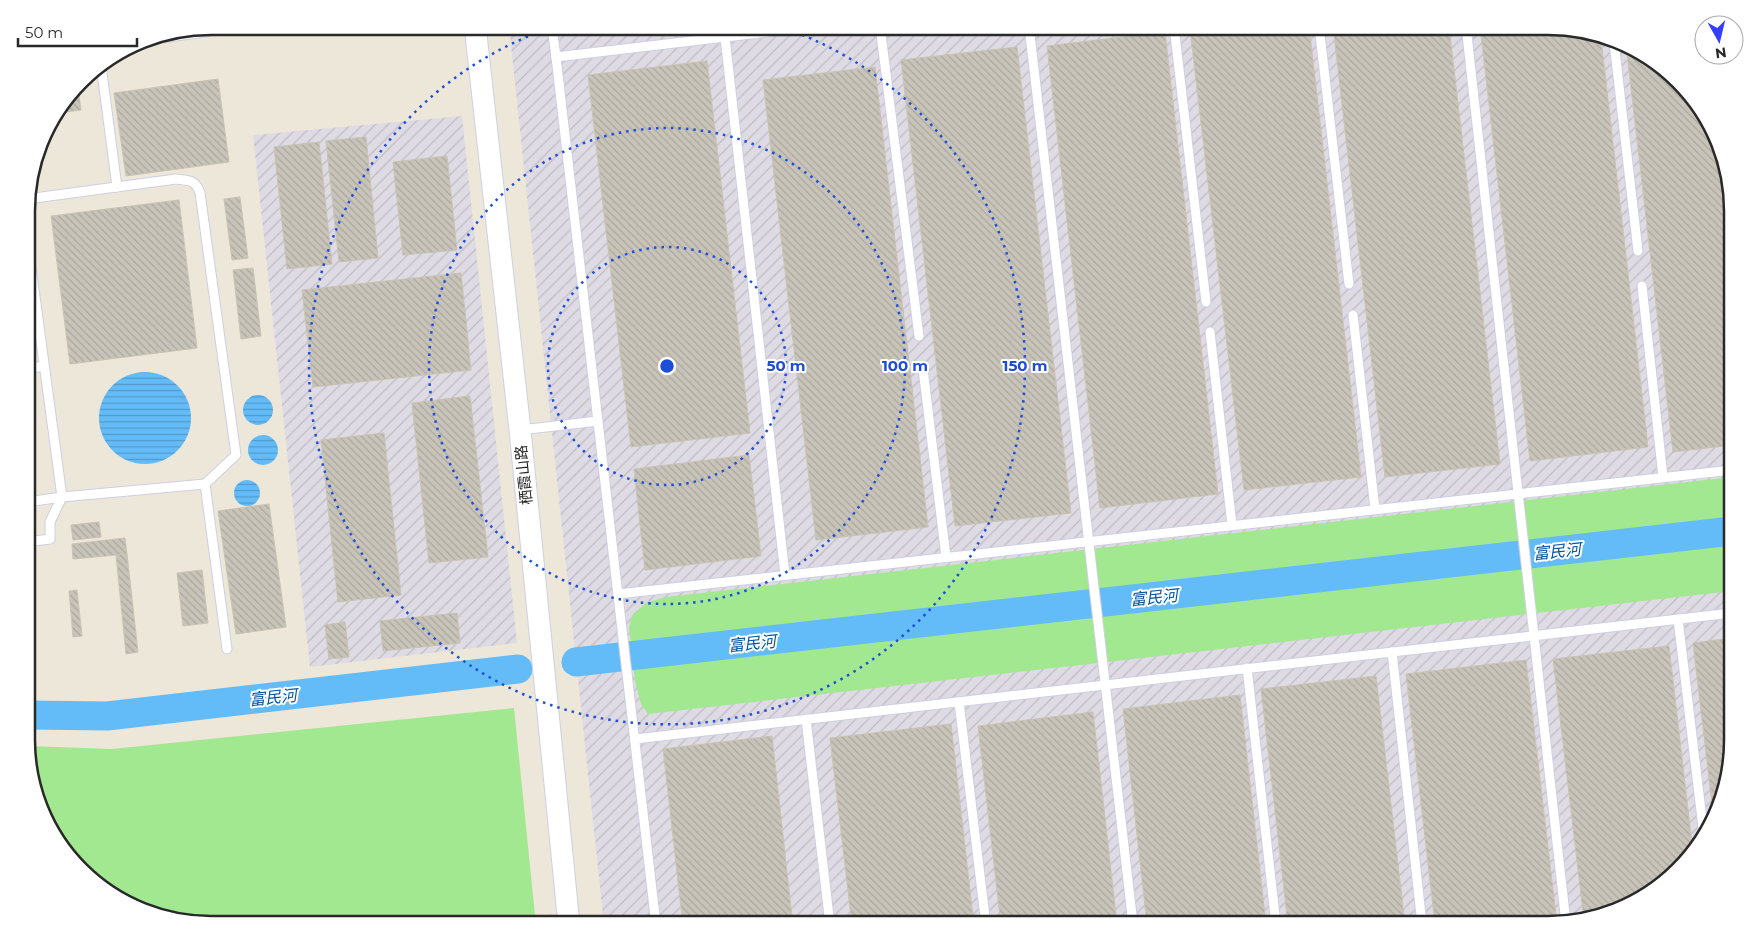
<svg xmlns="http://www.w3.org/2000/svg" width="1759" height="951" viewBox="0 0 1759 951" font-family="Montserrat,'Noto Sans SC',sans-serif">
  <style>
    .industrial { fill: url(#industrial-furrows) }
    .grass { fill: #a2e891 }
    .water { fill: url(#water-rules) }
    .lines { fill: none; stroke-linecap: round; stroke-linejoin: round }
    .river { stroke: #63bcf8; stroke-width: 29 }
    .building { fill: url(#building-back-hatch); stroke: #c8c3b3 }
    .service-casing { stroke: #cecfe3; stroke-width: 11 }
    .tertiary-casing { stroke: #cecfe3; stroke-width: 23 }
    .path { stroke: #ccc; stroke-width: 3; stroke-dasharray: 4 2.5; stroke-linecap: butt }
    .service { stroke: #fff; stroke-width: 9 }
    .tertiary { stroke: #fff; stroke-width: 21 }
    .ring { fill: none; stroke: #1d4ed8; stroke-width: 2.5; stroke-dasharray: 2.5 5 }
    .labels { text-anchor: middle; stroke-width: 4; stroke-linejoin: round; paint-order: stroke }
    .street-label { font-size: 15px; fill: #292929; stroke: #fff }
    .water-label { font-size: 16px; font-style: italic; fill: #0256a3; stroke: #fff }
    .rim { fill: none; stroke: #292929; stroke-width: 2.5 }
    .centre { fill: #1d4ed8; stroke: #fff; stroke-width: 2.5 }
    .ring-label { font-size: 15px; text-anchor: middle; font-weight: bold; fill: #1d4ed8; stroke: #fff; stroke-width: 4; stroke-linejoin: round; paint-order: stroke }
  </style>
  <defs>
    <pattern id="industrial-furrows" width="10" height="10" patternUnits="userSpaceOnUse" patternTransform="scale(1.25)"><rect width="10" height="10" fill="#dfdbe4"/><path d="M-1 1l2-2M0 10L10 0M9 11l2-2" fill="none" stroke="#bfbcc4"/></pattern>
    <pattern id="water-rules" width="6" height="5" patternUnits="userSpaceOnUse" patternTransform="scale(1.25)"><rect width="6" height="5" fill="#63bcf8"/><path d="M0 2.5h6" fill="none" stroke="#5299c9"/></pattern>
    <pattern id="building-back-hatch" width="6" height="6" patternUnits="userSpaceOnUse" patternTransform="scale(1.25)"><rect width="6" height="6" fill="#c8c4b9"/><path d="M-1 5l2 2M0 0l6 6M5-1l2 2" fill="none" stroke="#aca89f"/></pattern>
  </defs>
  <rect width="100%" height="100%" fill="#ede7d9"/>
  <!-- industrial -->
  <g class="industrial">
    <path d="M509,26H1548L1630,45L1701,108L1731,187L1733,740L1714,822L1687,862L1650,894L1607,915L1560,924L604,925Z"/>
    <path d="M462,116L517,643L310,667L253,135Z"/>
  </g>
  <!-- grass -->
  <g class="grass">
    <path d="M1732,477V591L648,714L641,704L635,681L629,627L633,614L648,602L666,597Z"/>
    <path d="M514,708L536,925H211L129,906L64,852L28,764V746L112,749Z"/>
  </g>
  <!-- water -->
  <g class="water">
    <circle cx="145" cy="418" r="46"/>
    <circle cx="258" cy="410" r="15"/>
    <circle cx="263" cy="450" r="15"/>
    <circle cx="247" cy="493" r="13"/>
  </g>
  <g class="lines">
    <!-- river -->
    <g class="river">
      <path d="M576,662L1732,531"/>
      <path d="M28,715L107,716L518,669"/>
    </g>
  </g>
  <!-- building -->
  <g class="building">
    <path d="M1210,26H1309L1361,477L1244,490L1190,29Z"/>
    <path d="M1333,26H1449L1500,464L1385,477Z"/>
    <path d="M1480,26H1548L1601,39L1648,447L1530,461Z"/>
    <path d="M1165,32L1218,494L1100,508L1047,46Z"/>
    <path d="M1626,44L1630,45L1701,108L1731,187L1732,445L1673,452Z"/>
    <path d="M1017,47L1071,513L955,526L901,60Z"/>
    <path d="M707,61L750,433L631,447L588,75Z"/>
    <path d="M875,67L928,527L816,540L763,80Z"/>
    <path d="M218,79L229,162L126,176L114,93Z"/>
    <path d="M78,87L81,110L58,113Z"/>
    <path d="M366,137L378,258L339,262L326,141Z"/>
    <path d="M319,142L332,264L287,269L274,147Z"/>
    <path d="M447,156L457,250L403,255L393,162Z"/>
    <path d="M240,197L248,258L232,260L224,199Z"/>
    <path d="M179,200L197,348L70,364L51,216Z"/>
    <path d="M253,268L261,336L241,339L233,270Z"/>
    <path d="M461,273L471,370L313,387L302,290Z"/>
    <path d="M470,396L488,557L429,563L412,403Z"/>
    <path d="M384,433L401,595L338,602L321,440Z"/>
    <path d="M749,455L761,556L645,570L634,469Z"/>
    <path d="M269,504L286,627L236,634L218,511Z"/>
    <path d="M99,522L101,537L73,540L71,525Z"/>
    <path d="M125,538L127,554L73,559L72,544Z"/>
    <path d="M127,554L138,652L126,654L116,555Z"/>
    <path d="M202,570L208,623L183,626L177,573Z"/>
    <path d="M77,590L82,636L73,637L69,591Z"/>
    <path d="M457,613L460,643L383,651L380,621Z"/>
    <path d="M345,622L349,657L329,659L325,625Z"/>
    <path d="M1732,638L1733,740L1714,821L1693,643Z"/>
    <path d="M1669,646L1693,853L1687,862L1650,894L1607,915L1584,920L1553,659Z"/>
    <path d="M1526,660L1557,924H1435L1406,674Z"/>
    <path d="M1376,676L1405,924H1288L1261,689Z"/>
    <path d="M1240,695L1266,924H1147L1123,709Z"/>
    <path d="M1093,712L1117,924L1001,925L978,726Z"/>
    <path d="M951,724L974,925H852L830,738Z"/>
    <path d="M772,736L792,917L725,925H683L663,749Z"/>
  </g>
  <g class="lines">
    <defs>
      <g id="service">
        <path d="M552,26L556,57"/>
        <path d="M880,26L919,336"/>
        <path d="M1029,26L1133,924"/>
        <path d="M1174,26L1206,302"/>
        <path d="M1319,26L1349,284"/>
        <path d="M1466,26L1566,923"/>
        <path d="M725,37L785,575"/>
        <path d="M139,41L212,31"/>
        <path d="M1614,42L1638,251"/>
        <path d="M101,65L117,187"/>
        <path d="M27,199L176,179C188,180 196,180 200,193L236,455L205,484L62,497L27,237"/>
        <path d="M1642,286L1663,477"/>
        <path d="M1353,315L1375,509"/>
        <path d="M1210,332L1232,525"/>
        <path d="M27,369L44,366"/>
        <path d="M923,369L946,557"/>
        <path d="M520,430L598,421"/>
        <path d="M205,484L227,649"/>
        <path d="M27,502L62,497"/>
        <path d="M27,542L50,539V522L62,497"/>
        <path d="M618,594L1732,470"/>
        <path d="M1678,619L1704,836"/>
        <path d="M1392,652L1422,924"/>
        <path d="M1247,668L1276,924"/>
        <path d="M959,702L986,925"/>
        <path d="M806,719L830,925"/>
        <path d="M635,739L1732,613"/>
        <path d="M656,925L556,57L819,26"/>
      </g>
      <path id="tertiary" d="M475,26L520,430L569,925"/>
    </defs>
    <!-- service casing -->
    <use href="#service" class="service-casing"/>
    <!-- tertiary casing -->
    <use href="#tertiary" class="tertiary-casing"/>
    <!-- path -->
    <path class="path" d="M484,925L552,916"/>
    <!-- service -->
    <use href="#service" class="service"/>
    <!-- tertiary -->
    <use href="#tertiary" class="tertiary"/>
  </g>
  <!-- distance rings -->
  <g class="ring">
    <circle cx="667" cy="366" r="119"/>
    <circle cx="667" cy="366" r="238"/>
    <path d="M781 27A358 358 0 1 1 553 27"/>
  </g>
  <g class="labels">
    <!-- street labels -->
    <g class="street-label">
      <text transform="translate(524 475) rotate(-96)" y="5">栖霞山路</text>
    </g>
    <!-- water labels -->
    <g class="water-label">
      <text transform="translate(1557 551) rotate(-6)" y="6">富民河</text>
      <text transform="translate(1154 597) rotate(-6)" y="6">富民河</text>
      <text transform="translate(752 643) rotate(-6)" y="6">富民河</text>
      <text transform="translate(273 697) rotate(-6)" y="6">富民河</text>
    </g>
  </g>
  <!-- crop -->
  <path d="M0 0H1759V951H0ZM211 35H1548A176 176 0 0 1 1724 211V740A176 176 0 0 1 1548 916H211A176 176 0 0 1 35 740V211A176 176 0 0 1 211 35Z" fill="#fff" fill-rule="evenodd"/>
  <path class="rim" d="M211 35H1548A176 176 0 0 1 1724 211V740A176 176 0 0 1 1548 916H211A176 176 0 0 1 35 740V211A176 176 0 0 1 211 35Z"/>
  <circle cx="667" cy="366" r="8" class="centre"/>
  <g class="ring-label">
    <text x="786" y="371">50 m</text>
    <text x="905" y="371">100 m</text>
    <text x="1025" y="371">150 m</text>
  </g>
  <!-- north arrow -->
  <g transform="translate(1719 40) rotate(172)"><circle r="24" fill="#ffffff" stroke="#a9a9a9"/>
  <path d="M0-4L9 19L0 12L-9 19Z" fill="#343eff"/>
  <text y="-8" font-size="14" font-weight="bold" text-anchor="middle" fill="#292929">N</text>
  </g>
  <!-- scale -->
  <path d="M18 38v8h119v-8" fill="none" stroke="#292929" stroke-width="2.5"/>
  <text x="25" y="38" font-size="15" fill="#292929" stroke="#ffffff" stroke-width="4" paint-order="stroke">50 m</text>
</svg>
